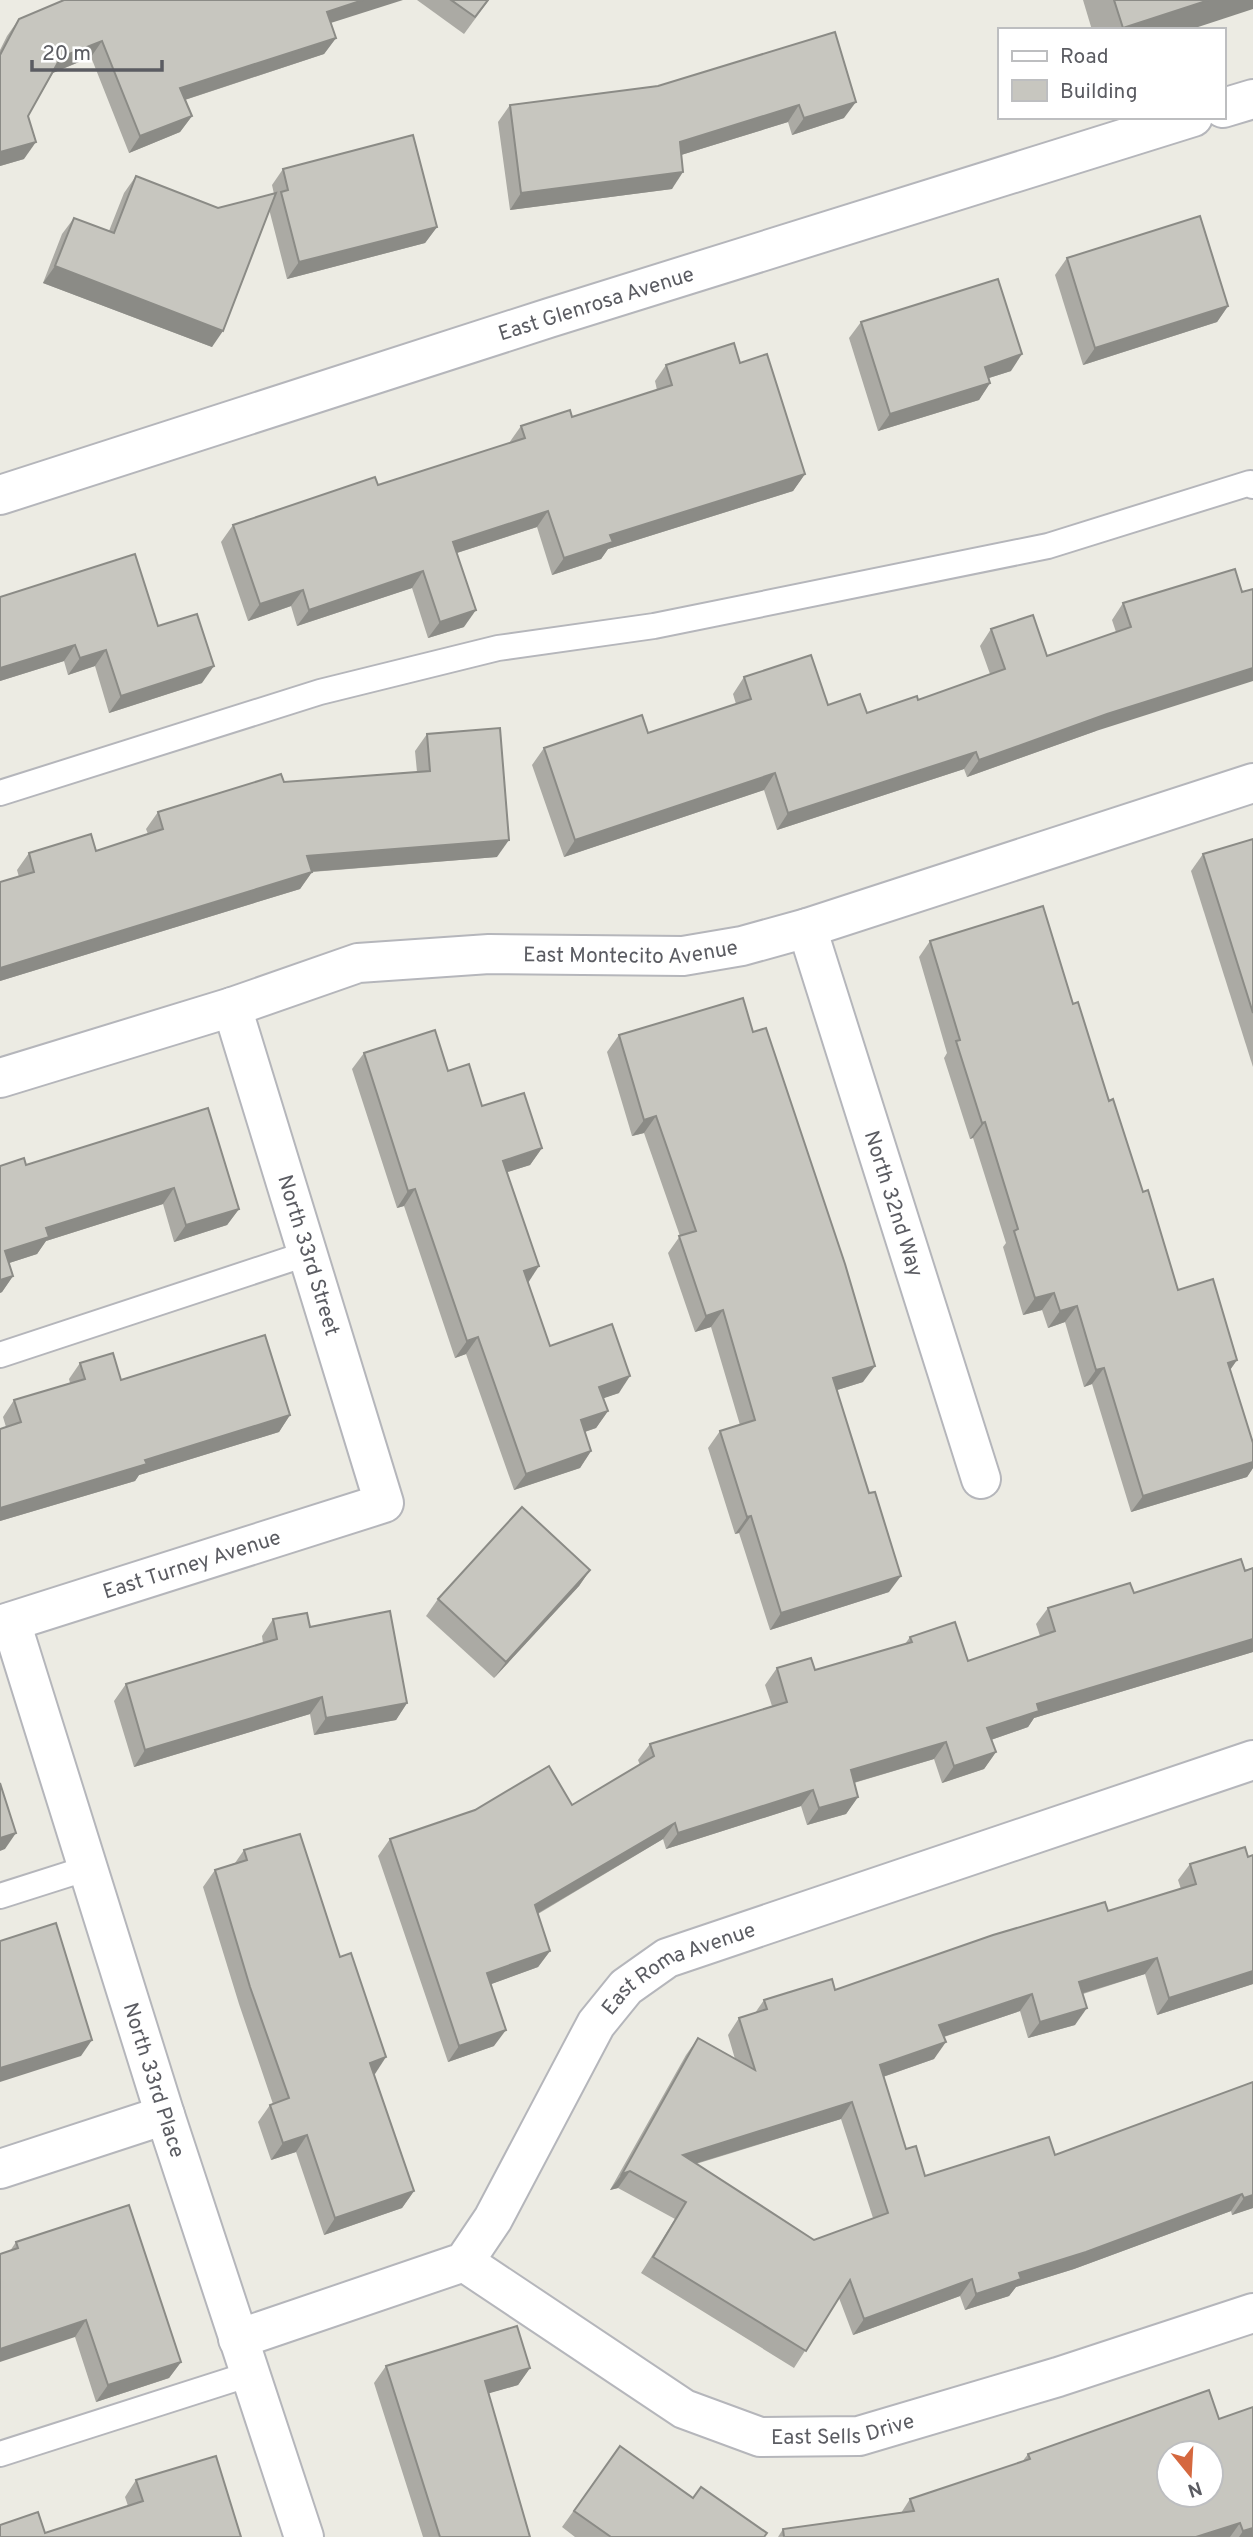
<svg xmlns="http://www.w3.org/2000/svg" width="1253" height="2537" viewBox="0 0 1253 2537" font-family="Overpass,sans-serif">
  <style>
    .lines { fill: none; stroke-linecap: round; stroke-linejoin: round }
    .lane-casing { stroke: #b5b6bb; stroke-width: 28 }
    .street-casing { stroke: #b5b6bb; stroke-width: 42 }
    .lane { stroke: #fff; stroke-width: 24 }
    .street { stroke: #fff; stroke-width: 38 }
    .wall { fill: #abaaa4; fill-rule: evenodd }
    .shaded-wall { fill: #8b8b86 }
    .building { fill: #c7c6bf; stroke: #8b8b86; stroke-width: 2; fill-rule: evenodd }
    .labels { text-anchor: middle; stroke-width: 5; stroke-linejoin: round; paint-order: stroke }
    .street-label { font-size: 21px; fill: #5b5c62; stroke: #fff }
  </style>
  <rect width="100%" height="100%" fill="#ecebe3"/>
  <g class="lines">
    <defs>
      <g id="lane">
        <path d="M0,793L320,692L498,648L654,626L1048,546L1250,483L1253,486"/>
        <path d="M0,1355L309,1253"/>
        <path d="M0,1896L88,1868"/>
        <path d="M0,2454L250,2374"/>
      </g>
      <g id="street">
        <path d="M1223,108L1253,99"/>
        <path id="s1" d="M0,495L549,318L1193,117"/>
        <path id="s2" d="M807,928L981,1479"/>
        <path id="s3" d="M0,1078L232,1007L358,963L489,954L683,956L742,946L807,928L1253,783"/>
        <path id="s4" d="M11,1622L165,2115L304,2537"/>
        <path id="s5" d="M0,1625L384,1503L232,1007"/>
        <path d="M0,2169L165,2115"/>
        <path id="s6" d="M464,2262L684,2409L760,2437L859,2436L1058,2377L1253,2313"/>
        <path id="s7" d="M238,2339L464,2262L493,2219L596,2024L626,1987L667,1958L1253,1760"/>
      </g>
    </defs>
    <!-- lane casing -->
    <use href="#lane" class="lane-casing"/>
    <!-- street casing -->
    <use href="#street" class="street-casing"/>
    <!-- lane -->
    <use href="#lane" class="lane"/>
    <!-- street -->
    <use href="#street" class="street"/>
  </g>
  <!-- wall -->
  <g class="wall">
    <path d="M417,0H489L464,34Z"/>
    <path d="M1083,0H1253L1189,30H1092Z"/>
    <path d="M19,19L331,23L336,38L324,54L185,100L192,116L180,132L129,153L91,57L53,73L28,116L24,159L0,166V50L7,36Z"/>
    <path d="M835,32L844,118L792,135L788,122L681,155L672,189L510,210L498,122L510,105L658,86Z"/>
    <path d="M283,169L437,227L425,243L287,279L269,209L212,347L43,283L62,234L74,218L109,231L124,193L136,176L218,208L274,194L272,185Z"/>
    <path d="M1067,258L1228,306L1217,322L1083,365L1055,275Z"/>
    <path d="M861,322L1011,371L989,378L990,383L979,400L878,431L849,338Z"/>
    <path d="M740,363L805,474L793,491L608,549L601,559L552,575L537,527L457,553L464,627L428,638L412,588L297,626L291,606L248,621L221,542L233,525L378,485L509,443L521,426L572,417L657,390L655,381L666,365Z"/>
    <path d="M1235,569L1096,731L967,777L964,769L777,830L764,790L564,857L532,765L544,748L648,733L736,704L733,694L744,677L828,705L867,713L918,700L990,674L980,646L991,629L1047,656L1116,632L1112,620L1123,603Z"/>
    <path d="M0,597L158,626L202,683L109,713L95,666L68,675L64,661L0,681Z"/>
    <path d="M427,734L497,857L312,872L300,889L0,981V883L19,877L17,870L29,853L96,851L148,834L146,829L158,812L284,782L417,772L415,751Z"/>
    <path d="M1253,839V1067L1191,871L1203,854Z"/>
    <path d="M930,941L1073,1004L1143,1192L1178,1290L1237,1360L1230,1370L1253,1443V1468L1247,1477L1131,1512L1092,1384L1084,1387L1065,1322L1048,1328L1042,1310L1023,1315L1003,1247L1006,1243L973,1138L970,1139L944,1058L947,1053L919,957Z"/>
    <path d="M753,1032L863,1382L837,1390L889,1592L770,1630L739,1533L735,1534L708,1448L720,1431L740,1425L711,1327L695,1332L668,1253L680,1236L644,1133L632,1136L607,1052L619,1035Z"/>
    <path d="M364,1053L448,1071L482,1106L542,1148L530,1165L507,1172L528,1282L550,1346L619,1393L603,1398L608,1411L596,1428L585,1432L591,1451L580,1468L514,1490L466,1354L455,1358L404,1206L397,1208L352,1069Z"/>
    <path d="M208,1108L239,1209L227,1225L174,1242L163,1204L46,1241L37,1254L9,1263L13,1276L2,1292L0,1293V1166L26,1165Z"/>
    <path d="M80,1363L121,1380L290,1415L279,1432L139,1475L135,1481L0,1521V1429L6,1427L3,1417L14,1400L70,1383L69,1379Z"/>
    <path d="M1253,1568V1652L1034,1718L1028,1727L991,1740L996,1752L984,1769L942,1783L934,1759L854,1783L858,1797L846,1814L807,1825L801,1806L666,1849L663,1839L538,1914L550,1951L538,1967L491,1984L494,2046L448,2062L378,1856L390,1839L572,1805L640,1765L638,1760L650,1744L772,1706L765,1685L777,1668L815,1670L905,1644L910,1637L968,1661L1040,1636L1036,1624L1048,1608L1134,1593Z"/>
    <path d="M590,1570L579,1586L494,1678L426,1616L438,1599Z"/>
    <path d="M273,1619L310,1627L407,1703L396,1720L314,1735L310,1714L134,1767L114,1701L126,1684L263,1643L262,1636Z"/>
    <path d="M244,1850L375,2074H374L414,2191L402,2208L324,2235L296,2152L271,2160L258,2122L270,2105L273,2104L239,2004L203,1887L215,1870L235,1863Z"/>
    <path d="M1253,1855V1984L1157,2015L1145,1974L1083,1994L1075,2025L1028,2038L1020,2011L944,2037L934,2059L883,2077L906,2149L925,2176L1055,2155L1253,2082V2208L1232,2215L1231,2211L1074,2269L1016,2287L1009,2296L965,2310L960,2296L853,2335L839,2298L794,2368L641,2273L675,2219L618,2188L610,2190L686,2055L698,2038L735,2059L728,2035L739,2018L755,2013L764,2000L835,1990L1108,1911L1181,1889L1178,1880L1190,1864L1248,1857ZM841,2119L873,2218L814,2240L696,2164Z"/>
    <path d="M16,2242L181,2362L169,2378L96,2402L75,2337L10,2251Z"/>
    <path d="M386,2366L530,2368L518,2385L488,2393L530,2537H423L374,2383Z"/>
    <path d="M1209,2390L1253,2537H778L783,2529L901,2513L910,2499L1022,2462L1028,2454Z"/>
    <path d="M620,2446L693,2498L764,2537H575L562,2527Z"/>
    <path d="M136,2480L241,2537L45,2533L128,2506L125,2497Z"/>
  </g>
  <!-- shaded-wall -->
  <g class="shaded-wall">
    <path d="M363,0H403L315,28L327,12Z"/>
    <path d="M1209,0H1253V9L1189,30H1122L1123,28Z"/>
    <path d="M336,38L324,54L169,105L180,88Z"/>
    <path d="M102,41L91,57L50,74L61,57Z"/>
    <path d="M856,102L844,118L792,135L804,118Z"/>
    <path d="M799,105L788,122L668,159L680,142Z"/>
    <path d="M192,116L180,132L129,153L140,136Z"/>
    <path d="M36,142L24,159L0,166V152Z"/>
    <path d="M683,172L672,189L510,210L521,193Z"/>
    <path d="M437,227L425,243L287,279L299,262Z"/>
    <path d="M55,266L223,331L212,347L43,283Z"/>
    <path d="M1228,306L1217,322L1083,365L1095,348Z"/>
    <path d="M1022,354L1011,371L973,383L985,367Z"/>
    <path d="M990,383L979,400L878,431L890,414Z"/>
    <path d="M805,474L793,491L608,549L601,559L552,575L564,558L610,535Z"/>
    <path d="M548,511L537,527L441,558L453,542Z"/>
    <path d="M423,571L412,588L297,626L309,610Z"/>
    <path d="M303,590L291,606L248,621L260,604Z"/>
    <path d="M476,610L464,627L428,638L440,622Z"/>
    <path d="M75,645L64,661L0,681V668Z"/>
    <path d="M106,650L95,666L68,675L80,658Z"/>
    <path d="M214,666L202,683L109,713L121,696Z"/>
    <path d="M1253,668V681L1096,731L967,777L979,760L1107,714Z"/>
    <path d="M976,752L964,769L777,830L788,813Z"/>
    <path d="M775,773L764,790L564,857L575,840Z"/>
    <path d="M509,840L497,857L295,873L307,856Z"/>
    <path d="M312,872L300,889L0,981V968Z"/>
    <path d="M656,1116L644,1133L632,1136L644,1120Z"/>
    <path d="M985,1122L973,1138L970,1139L982,1123Z"/>
    <path d="M542,1148L530,1165L492,1177L503,1161Z"/>
    <path d="M174,1188L163,1204L46,1241L37,1254L0,1266L5,1251L46,1228Z"/>
    <path d="M415,1189L404,1206L397,1208L408,1191Z"/>
    <path d="M239,1209L227,1225L174,1242L186,1225Z"/>
    <path d="M539,1266L528,1283L524,1271Z"/>
    <path d="M13,1276L2,1292L0,1293V1280Z"/>
    <path d="M1054,1293L1042,1310L1023,1315L1035,1298Z"/>
    <path d="M1077,1306L1065,1322L1048,1328L1060,1311Z"/>
    <path d="M723,1310L711,1327L695,1332L706,1316Z"/>
    <path d="M478,1337L466,1354L455,1358L467,1341Z"/>
    <path d="M1237,1360L1225,1377L1228,1363Z"/>
    <path d="M875,1366L863,1382L821,1395L833,1378Z"/>
    <path d="M1104,1368L1092,1384L1084,1387L1096,1370Z"/>
    <path d="M630,1376L619,1393L587,1404L599,1387Z"/>
    <path d="M608,1411L596,1428L569,1437L581,1420Z"/>
    <path d="M290,1415L279,1432L139,1475L135,1481L0,1521V1508L145,1460Z"/>
    <path d="M591,1451L580,1468L514,1490L526,1474Z"/>
    <path d="M1253,1462V1468L1247,1477L1131,1512L1143,1496Z"/>
    <path d="M751,1516L739,1533L735,1534L747,1517Z"/>
    <path d="M590,1570L579,1586L494,1678L506,1662Z"/>
    <path d="M901,1576L889,1592L770,1630L781,1613Z"/>
    <path d="M1253,1639V1652L1034,1718L1028,1727L976,1745L987,1728L1037,1704Z"/>
    <path d="M322,1697L310,1714L134,1767L145,1750Z"/>
    <path d="M407,1703L396,1720L314,1735L326,1718Z"/>
    <path d="M946,1742L934,1759L839,1787L851,1770Z"/>
    <path d="M996,1752L984,1769L942,1783L954,1766Z"/>
    <path d="M813,1790L801,1806L666,1849L678,1833Z"/>
    <path d="M858,1797L846,1814L807,1825L819,1808Z"/>
    <path d="M675,1823L663,1839L523,1922L535,1905Z"/>
    <path d="M16,1833L5,1849L0,1851V1838Z"/>
    <path d="M550,1951L538,1967L475,1990L487,1973Z"/>
    <path d="M1157,1958L1145,1974L1067,1998L1079,1982Z"/>
    <path d="M1253,1971V1984L1157,2015L1169,1998Z"/>
    <path d="M1032,1994L1020,2011L928,2042L939,2025Z"/>
    <path d="M1087,2008L1075,2025L1028,2038L1040,2022Z"/>
    <path d="M506,2030L494,2046L448,2062L459,2046Z"/>
    <path d="M92,2040L81,2056L0,2082V2068Z"/>
    <path d="M946,2042L934,2059L868,2082L880,2065Z"/>
    <path d="M386,2057L375,2074L358,2079L370,2063Z"/>
    <path d="M852,2102L841,2119L671,2171L683,2155Z"/>
    <path d="M307,2135L296,2152L271,2160L283,2143Z"/>
    <path d="M630,2171L618,2188L610,2190L622,2174Z"/>
    <path d="M414,2191L402,2208L324,2235L335,2218Z"/>
    <path d="M1242,2194L1231,2211L1074,2269L1016,2287L1009,2296L965,2310L976,2294L1019,2273Z"/>
    <path d="M1253,2195V2208L1232,2215L1244,2198Z"/>
    <path d="M972,2279L960,2296L853,2335L864,2319Z"/>
    <path d="M86,2320L75,2337L0,2362V2349Z"/>
    <path d="M181,2362L169,2378L96,2402L108,2385Z"/>
    <path d="M530,2368L518,2385L473,2398L485,2381Z"/>
    <path d="M1240,2523L1230,2537H1196Z"/>
    <path d="M1253,2528V2537H1239L1243,2531Z"/>
  </g>
  <!-- building -->
  <g class="building">
    <path d="M64,0H363L327,12L336,38L180,88L192,116L140,136L102,41L61,57L28,116L36,142L0,152V55L19,19Z"/>
    <path d="M451,0H488L475,17Z"/>
    <path d="M1114,0H1209L1123,28Z"/>
    <path d="M835,32L856,102L804,118L799,105L680,142L683,172L521,193L510,105L658,86Z"/>
    <path d="M413,135L437,227L299,262L281,192L288,190L283,169Z"/>
    <path d="M136,176L218,208L276,193L223,331L55,266L74,218L114,233Z"/>
    <path d="M1200,216L1228,306L1095,348L1067,258Z"/>
    <path d="M998,279L1022,354L985,367L990,383L890,414L861,322Z"/>
    <path d="M734,343L740,363L767,354L805,474L610,535L613,542L564,558L548,511L453,542L476,610L440,622L423,571L309,610L303,590L260,604L233,525L375,477L378,485L525,438L521,426L570,410L572,417L672,385L666,365Z"/>
    <path d="M135,554L158,626L197,614L214,666L121,696L106,650L80,658L75,645L0,668V597Z"/>
    <path d="M1235,569L1242,592L1253,589V668L1107,714L979,760L976,752L788,813L775,773L575,840L544,748L642,715L648,733L751,699L744,677L811,655L828,705L860,694L867,713L917,696L918,700L1005,669L991,629L1033,615L1047,656L1131,627L1123,603Z"/>
    <path d="M500,728L509,840L307,856L312,872L0,968V882L34,872L29,853L91,834L96,851L163,829L158,812L281,774L284,782L430,771L427,734Z"/>
    <path d="M1253,839V1013L1203,854Z"/>
    <path d="M1043,906L1073,1004L1078,1002L1109,1101L1113,1099L1143,1192L1148,1190L1178,1290L1213,1279L1237,1360L1228,1363L1253,1443V1462L1143,1496L1104,1368L1096,1370L1077,1306L1060,1311L1054,1293L1035,1298L1014,1231L1018,1229L985,1122L982,1123L956,1041L960,1040L930,941Z"/>
    <path d="M743,998L753,1032L766,1028L845,1264L875,1366L833,1378L869,1493L875,1492L901,1576L781,1613L751,1516L747,1517L720,1431L755,1420L723,1310L706,1316L679,1236L696,1231L656,1116L644,1120L619,1035Z"/>
    <path d="M435,1030L448,1071L469,1064L482,1106L524,1093L542,1148L503,1161L539,1266L524,1271L550,1346L612,1324L630,1376L599,1387L608,1411L581,1420L591,1451L526,1474L478,1337L467,1341L415,1189L408,1191L364,1053Z"/>
    <path d="M208,1108L239,1209L186,1225L174,1188L46,1228L49,1237L5,1251L13,1276L0,1280V1166L24,1158L26,1165Z"/>
    <path d="M265,1335L290,1415L145,1460L147,1464L0,1508V1429L21,1422L14,1400L85,1379L80,1363L113,1353L121,1380Z"/>
    <path d="M522,1507L590,1570L506,1662L438,1599Z"/>
    <path d="M1241,1559L1245,1571L1253,1568V1639L1037,1704L1039,1711L987,1728L996,1752L954,1766L946,1742L851,1770L858,1797L819,1808L813,1790L678,1833L675,1823L535,1905L550,1951L487,1973L506,2030L459,2046L390,1839L475,1810L549,1766L572,1805L654,1756L650,1744L787,1702L777,1668L811,1658L815,1670L912,1642L910,1637L955,1622L968,1661L1055,1631L1048,1608L1130,1583L1134,1593Z"/>
    <path d="M390,1611L407,1703L326,1718L322,1697L145,1750L126,1684L277,1639L273,1619L307,1613L310,1627Z"/>
    <path d="M0,1783L16,1833L0,1838Z"/>
    <path d="M300,1834L340,1957L351,1953L386,2057L370,2063L414,2191L335,2218L307,2135L283,2143L270,2105L289,2098L250,1987L215,1870L247,1860L244,1850Z"/>
    <path d="M1245,1847L1248,1857L1253,1855V1971L1169,1998L1157,1958L1079,1982L1087,2008L1040,2022L1032,1994L939,2025L946,2042L880,2065L906,2149L916,2146L925,2176L1049,2137L1055,2155L1253,2082V2195L1244,2198L1242,2194L1086,2252L1019,2273L1021,2279L976,2294L972,2279L864,2319L850,2280L806,2351L653,2257L686,2202L630,2171L622,2174L698,2038L755,2070L739,2018L767,2009L764,2000L832,1979L835,1990L993,1935L1105,1902L1108,1911L1196,1884L1190,1864ZM852,2102L888,2213L814,2240L683,2155Z"/>
    <path d="M56,1923L92,2040L0,2068V1941Z"/>
    <path d="M129,2205L181,2362L108,2385L86,2320L0,2349V2254L18,2248L16,2242Z"/>
    <path d="M517,2326L530,2368L485,2381L530,2537H440L386,2366Z"/>
    <path d="M1209,2390L1219,2419L1253,2407V2528L1243,2531L1240,2523L1196,2537H784L783,2529L914,2511L910,2499L1030,2459L1028,2454ZM1169,2453H1211V2495H1169Z"/>
    <path d="M620,2446L693,2498L701,2487L767,2533L764,2537H611L574,2511Z"/>
    <path d="M216,2456L241,2537H0V2525L38,2512L45,2533L143,2501L136,2480Z"/>
  </g>
  <g class="labels">
    <!-- street labels -->
    <g class="street-label">
      <text dy="7" stroke="none"><textPath href="#s1" startOffset="626">East Glenrosa Avenue</textPath></text>
      <text dy="7" stroke="none"><textPath href="#s3" startOffset="649">East Montecito Avenue</textPath></text>
      <text dy="7" stroke="none"><textPath href="#s2" startOffset="289">North 32nd Way</textPath></text>
      <text transform="translate(309 1255) rotate(73)" y="7">North 33rd Street</text>
      <text dy="7" stroke="none"><textPath href="#s5" startOffset="201">East Turney Avenue</textPath></text>
      <text dy="7" stroke="none"><textPath href="#s7" startOffset="614">East Roma Avenue</textPath></text>
      <text dy="7" stroke="none"><textPath href="#s4" startOffset="480">North 33rd Place</textPath></text>
      <text dy="7" stroke="none"><textPath href="#s6" startOffset="429">East Sells Drive</textPath></text>
    </g>
  </g>
  <!-- legend -->
  <rect x="998" y="28" width="228" height="91" fill="#ffffff" stroke="#bdbec0" stroke-width="2"/>
  <rect x="1012" y="51" width="35" height="10" fill="#ffffff" stroke="#bdbec0" stroke-width="2"/>
  <text x="1060" y="63" font-size="21" fill="#5b5c62">Road</text>
  <rect x="1012" y="80" width="35" height="21" fill="#c7c6bf" stroke="#bdbec0" stroke-width="2"/>
  <text x="1060" y="98" font-size="21" fill="#5b5c62">Building</text>
  <!-- north arrow -->
  <g transform="translate(1190 2474) rotate(162)"><circle r="33" fill="#ffffff" stroke="#bdbec0" stroke-width="2"/>
  <path d="M0-5L12 26L0 18L-12 26Z" fill="#d5683f"/>
  <text y="-10" font-size="19" font-weight="bold" text-anchor="middle" fill="#5b5c62">N</text>
  </g>
  <!-- scale -->
  <path d="M32 60v10h130v-10" fill="none" stroke="#5b5c62" stroke-width="3.5"/>
  <text x="42" y="60" font-size="21" fill="#5b5c62" stroke="#ffffff" stroke-width="5" paint-order="stroke">20 m</text>
</svg>
